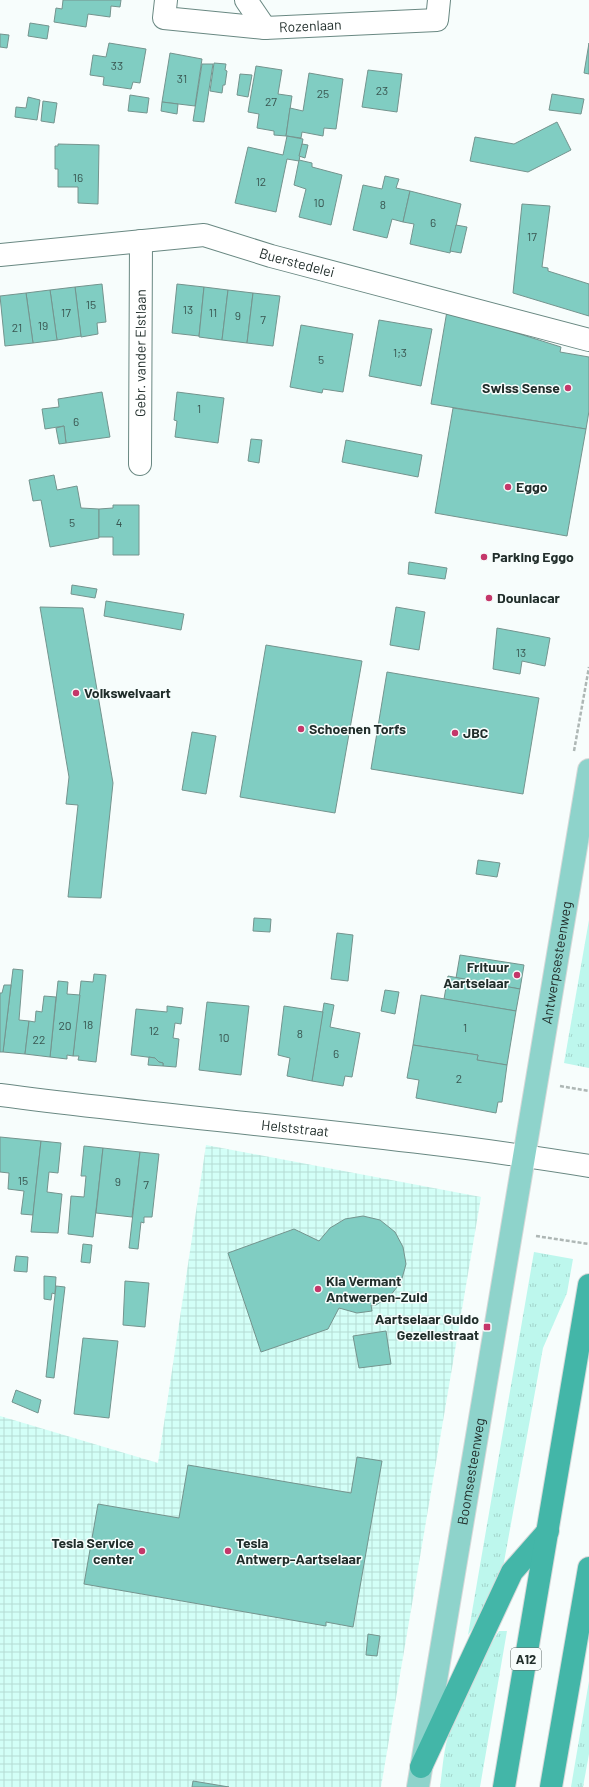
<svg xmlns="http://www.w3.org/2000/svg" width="589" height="1787" viewBox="0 0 589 1787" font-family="Barlow,sans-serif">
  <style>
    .industrial { fill: url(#industrial-grid) }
    .grass { fill: url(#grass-tufts) }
    .building { fill: #80cdc2; stroke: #74948e }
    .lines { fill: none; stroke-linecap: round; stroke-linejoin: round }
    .minor-casing { stroke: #698882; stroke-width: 24 }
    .major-casing { stroke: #d7d9d9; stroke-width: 24 }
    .highway-casing { stroke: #d7d9d9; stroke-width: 24 }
    .path { stroke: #aeb7b5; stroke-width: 2.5; stroke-dasharray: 4 2; stroke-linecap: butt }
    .minor { stroke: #fff; stroke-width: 22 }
    .major { stroke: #8ed3cb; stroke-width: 22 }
    .highway { stroke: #43b6a8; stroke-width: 22 }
    .poi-dot { fill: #c4376a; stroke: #f7fdfc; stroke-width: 1.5 }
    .labels { text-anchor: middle; stroke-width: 3; stroke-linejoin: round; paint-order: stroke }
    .number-label { font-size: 12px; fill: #395651 }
    .shield { fill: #f7fdfc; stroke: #616c6a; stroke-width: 1 }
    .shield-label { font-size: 13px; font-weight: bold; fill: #212e2b }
    .street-label { font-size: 14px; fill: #212e2b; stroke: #f7fdfc }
    .poi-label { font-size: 14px; font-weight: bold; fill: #212e2b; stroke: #f7fdfc; text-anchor: start }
  </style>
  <defs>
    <pattern id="industrial-grid" width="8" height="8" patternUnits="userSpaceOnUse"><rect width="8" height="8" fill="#d3fff7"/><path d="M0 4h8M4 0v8" fill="none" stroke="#b5dbd4"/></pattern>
    <pattern id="grass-tufts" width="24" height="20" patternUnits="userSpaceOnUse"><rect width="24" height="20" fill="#bdf7ed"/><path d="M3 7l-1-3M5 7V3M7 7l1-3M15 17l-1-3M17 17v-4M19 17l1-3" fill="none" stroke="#a2d4cb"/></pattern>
  </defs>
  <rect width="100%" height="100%" fill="#f7fdfc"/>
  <!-- industrial -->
  <path class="industrial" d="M206,1145L481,1197L381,1787H0V1416L158,1463Z"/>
  <!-- grass -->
  <g class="grass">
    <path d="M589,920V1068L564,1063Z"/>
    <path d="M534,1252L573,1259L567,1293L543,1348L502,1573L484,1613L468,1635Z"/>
    <path d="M499,1631H507L480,1787H440C442,1773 443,1758 446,1744C456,1704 477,1666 499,1631Z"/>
    <path d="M589,1681V1754L583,1787H571Z"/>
  </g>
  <!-- building -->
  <g class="building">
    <path d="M63,0H121L120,7L111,6L110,17L88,14L86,27L54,22L56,8L62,9Z"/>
    <path d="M30,23L49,26L47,39L28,36Z"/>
    <path d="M0,34L9,35L7,48L0,47Z"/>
    <path d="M109,43L146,49L140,83L133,82L131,89L103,85L104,77L90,75L93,55L106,57Z"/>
    <path d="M589,43V74L584,73Z"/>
    <path d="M170,53L202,59L195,106L162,102Z"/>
    <path d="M214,63L226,64L225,70L227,71L225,85H223L222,93L210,91Z"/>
    <path d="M202,64H213L204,122L193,121Z"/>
    <path d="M256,66L282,70L278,94L292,96L286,136L274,135V131L257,128L259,114L248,112Z"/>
    <path d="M368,70L402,74L397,112L362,107Z"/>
    <path d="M309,73L343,79L336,129L324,128L323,136L302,132L301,138L286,136L290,108L303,111Z"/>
    <path d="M240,74L252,75L248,97L237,95Z"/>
    <path d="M552,94L584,99L581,114L549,110Z"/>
    <path d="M130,95L149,98L147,113L128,111Z"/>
    <path d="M28,97L40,100L37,120L15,117L16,107L26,108Z"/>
    <path d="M43,101L57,103L54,123L41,121Z"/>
    <path d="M162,102L178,104L177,114L161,111Z"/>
    <path d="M557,122L571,150L528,172L470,161L475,137L514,144Z"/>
    <path d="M287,136L303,139L299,161L287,159L276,212L235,203L248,147L283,155Z"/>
    <path d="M58,144L99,145L98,204L78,203V187H58V169H55V146H58Z"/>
    <path d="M302,144L308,145L305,158L299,156Z"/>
    <path d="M299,160L312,163V167L342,175L331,225L299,217L306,189L294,185Z"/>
    <path d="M385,176L399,179L396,188L410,191L403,222L392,219L387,238L353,230L363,185L382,189Z"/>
    <path d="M410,191L461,204L450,253L410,244L414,224L403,222Z"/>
    <path d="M522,204L550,206L542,267L548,268V271L589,284V316L513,293Z"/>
    <path d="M456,225L467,227L461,253L450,251Z"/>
    <path d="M102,284L106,322L97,323L98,334L81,337L75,287Z"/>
    <path d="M177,284L204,287L199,336L172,333Z"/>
    <path d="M75,287L81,336L57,340L50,290Z"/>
    <path d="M204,287L228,290L222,340L199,337Z"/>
    <path d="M50,290L57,340L33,343L26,293Z"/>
    <path d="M228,290L253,293L247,343L222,340Z"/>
    <path d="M26,293L33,343L5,346L0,296Z"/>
    <path d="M253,293L280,296L273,346L247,343Z"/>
    <path d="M447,311L561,347L560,352L589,357V411L586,429L431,404Z"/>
    <path d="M379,320L432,329L421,386L369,376Z"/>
    <path d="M301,325L353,334L343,392L323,389L322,393L290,387Z"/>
    <path d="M102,392L110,437L66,443L64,426L45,429L42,409L59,407L58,399Z"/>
    <path d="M177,392L224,398L218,443L175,437L177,421L174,420Z"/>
    <path d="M453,408L586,429L567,536L435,513Z"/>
    <path d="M64,426L66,443L59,444L56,428Z"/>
    <path d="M251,439L262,440L259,463L248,461Z"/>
    <path d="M346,440L422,455L418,477L342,462Z"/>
    <path d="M54,475L57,490L77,486L81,508L99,509V538L50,547L41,500L33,501L29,480Z"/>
    <path d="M113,505H139V555H113V537H99V509L113,508Z"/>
    <path d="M409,562L447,568L445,579L408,574Z"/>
    <path d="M72,585L97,589L95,598L71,594Z"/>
    <path d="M106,601L184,614L181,630L104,616Z"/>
    <path d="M40,607L83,608L113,783L101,898L68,897L78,805L66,804L69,777Z"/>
    <path d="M396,607L425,612L419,650L390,645Z"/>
    <path d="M497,628L550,638L545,666L522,661L520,674L493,669Z"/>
    <path d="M266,645L362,661L335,813L240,797Z"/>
    <path d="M387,672L539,698L523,794L371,769Z"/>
    <path d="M192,732L216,736L206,794L182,790Z"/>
    <path d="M478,860L500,863L497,877L476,874Z"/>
    <path d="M254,918L271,919L270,932L253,931Z"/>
    <path d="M337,933L353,935L348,981L331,979Z"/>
    <path d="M460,955L524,965L520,989L456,978Z"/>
    <path d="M13,969L23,970L19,1020L29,1021L25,1054L3,1052Z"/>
    <path d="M94,974L106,975L96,1062L78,1060L79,1056H73L81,981L93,982Z"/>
    <path d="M448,976L520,989L516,1011L444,999Z"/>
    <path d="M58,981L68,982L67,994L80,995L73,1056L67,1055V1059L50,1057Z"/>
    <path d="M4,985H11L3,1052H0V993H2Z"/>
    <path d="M385,990L399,992L395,1014L381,1011Z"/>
    <path d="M421,995L516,1011L507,1065L477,1060L478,1055L413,1045Z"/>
    <path d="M44,996L56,997L50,1057L25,1054L29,1021L35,1022L36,1011L42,1012Z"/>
    <path d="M207,1002L249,1006L241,1075L199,1070Z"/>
    <path d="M324,1003L334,1005L330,1027L360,1033L352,1077L345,1076L343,1086L312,1081Z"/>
    <path d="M167,1006L183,1008L181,1024L175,1023L173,1038L179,1039L176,1067L163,1066V1063L159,1062L155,1058L131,1055L136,1009L167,1012Z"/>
    <path d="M284,1006L323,1012L312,1081L287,1076L290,1058L278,1055Z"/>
    <path d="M413,1045L478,1055L477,1060L507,1065L502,1102H498L496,1113L416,1098L419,1080L407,1078Z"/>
    <path d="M149,1057L155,1058L159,1062L163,1063V1066L148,1065Z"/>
    <path d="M0,1137L41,1141L33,1215L21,1214L24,1191L8,1189L9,1173L0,1172Z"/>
    <path d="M41,1141L61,1143L58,1173L49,1172L47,1192L62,1194L58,1233L31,1232Z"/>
    <path d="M84,1146L103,1148L93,1237L68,1234L71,1196L84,1197L86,1176H81Z"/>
    <path d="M103,1148L140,1152L132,1217L96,1213Z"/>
    <path d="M140,1152L159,1154L152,1217H144V1223L141,1222L138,1249L129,1248Z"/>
    <path d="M363,1216L380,1220L395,1232L403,1247L406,1264L401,1282L390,1296L376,1305H371L372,1311L357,1313L339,1308L328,1329L261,1352L228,1253L294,1229L319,1241L330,1228L345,1219Z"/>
    <path d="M83,1244L92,1245L90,1263L81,1262Z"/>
    <path d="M16,1256L28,1257L27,1272L14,1271Z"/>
    <path d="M44,1276L56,1277L55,1294L52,1293L51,1300L44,1299Z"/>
    <path d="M125,1281L149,1283L145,1327L123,1325Z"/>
    <path d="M56,1286L65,1287L54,1378L46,1377Z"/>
    <path d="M386,1331L391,1364L359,1368L353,1336Z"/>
    <path d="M83,1338L118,1341L109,1418L74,1414Z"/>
    <path d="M16,1390L41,1400L38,1413L12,1402Z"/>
    <path d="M357,1457L382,1461L353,1627L326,1622V1626L84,1584L98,1504L179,1518L188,1465L351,1493Z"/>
    <path d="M368,1634L380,1636L377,1656L366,1655Z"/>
    <path d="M193,1781L229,1787H192Z"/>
  </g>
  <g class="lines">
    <defs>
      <g id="minor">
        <path id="s1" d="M166,0L164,18L265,28L437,20L439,0"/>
        <path d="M246,0L265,28"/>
        <path id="s2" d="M0,255L204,235L271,256L589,340"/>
        <path id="s3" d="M140,464L141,241"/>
        <path id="s4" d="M0,1095C196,1121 394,1134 589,1166"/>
      </g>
      <g id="major">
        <path id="s5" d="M418,1787L589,770"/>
      </g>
      <g id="highway">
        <path d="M421,1767L512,1572L548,1531"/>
        <path d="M504,1787L589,1285"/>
        <path d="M551,1787L589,1568"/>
      </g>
    </defs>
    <!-- minor casing -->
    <use href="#minor" class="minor-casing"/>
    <!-- major casing -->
    <use href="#major" class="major-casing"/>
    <!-- highway casing -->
    <use href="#highway" class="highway-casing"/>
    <!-- path -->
    <g class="path">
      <path d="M574,751L589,667"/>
      <path d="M560,1086L589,1091"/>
      <path d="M536,1236L589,1244"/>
    </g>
    <!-- minor -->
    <use href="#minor" class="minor"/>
    <!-- major -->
    <use href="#major" class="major"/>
    <!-- highway -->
    <use href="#highway" class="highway"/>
  </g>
  <!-- markers -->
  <g class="poi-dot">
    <circle cx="568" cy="388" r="4"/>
    <circle cx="508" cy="487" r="4"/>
    <circle cx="484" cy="557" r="4"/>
    <circle cx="489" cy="598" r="4"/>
    <circle cx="76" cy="693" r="4"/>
    <circle cx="301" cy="729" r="4"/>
    <circle cx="455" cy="733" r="4"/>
    <circle cx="517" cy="975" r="4"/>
    <circle cx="318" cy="1289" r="4"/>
    <rect x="483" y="1323" width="8" height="8" rx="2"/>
    <circle cx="142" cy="1551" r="4"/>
    <circle cx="228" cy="1551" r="4"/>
  </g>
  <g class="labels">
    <!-- number labels -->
    <g class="number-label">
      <text x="117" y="70">33</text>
      <text x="182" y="83">31</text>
      <text x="382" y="95">23</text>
      <text x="323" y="98">25</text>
      <text x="271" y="106">27</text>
      <text x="78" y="182">16</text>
      <text x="261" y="186">12</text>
      <text x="319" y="207">10</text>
      <text x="383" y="209">8</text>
      <text x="433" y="227">6</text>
      <text x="532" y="241">17</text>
      <text x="91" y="309">15</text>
      <text x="188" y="314">13</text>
      <text x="66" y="317">17</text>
      <text x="213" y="317">11</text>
      <text x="238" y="320">9</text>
      <text x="263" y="324">7</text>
      <text x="43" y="330">19</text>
      <text x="17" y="332">21</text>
      <text x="400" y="357">1;3</text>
      <text x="321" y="364">5</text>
      <text x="199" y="413">1</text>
      <text x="76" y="426">6</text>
      <text x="72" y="527">5</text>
      <text x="119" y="527">4</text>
      <text x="521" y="657">13</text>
      <text x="88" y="1029">18</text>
      <text x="65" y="1030">20</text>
      <text x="465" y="1032">1</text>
      <text x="154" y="1035">12</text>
      <text x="300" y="1038">8</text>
      <text x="224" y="1042">10</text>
      <text x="39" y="1044">22</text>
      <text x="336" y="1058">6</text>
      <text x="459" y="1083">2</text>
      <text x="23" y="1185">15</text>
      <text x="118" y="1186">9</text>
      <text x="146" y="1189">7</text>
    </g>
    <!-- shield labels -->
    <rect class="shield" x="511" y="1648" width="30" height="22" rx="3"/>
    <g class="shield-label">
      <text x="526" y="1664">A12</text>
    </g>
    <!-- street labels -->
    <g class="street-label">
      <text dy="5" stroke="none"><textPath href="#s1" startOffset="165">Rozenlaan</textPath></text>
      <text dy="5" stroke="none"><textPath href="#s2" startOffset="302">Buerstedelei</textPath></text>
      <text dy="5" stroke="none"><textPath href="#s3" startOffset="111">Gebr. vander Elstlaan</textPath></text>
      <text dy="5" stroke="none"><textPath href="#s5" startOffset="836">Antwerpsesteenweg</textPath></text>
      <text dy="5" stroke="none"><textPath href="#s4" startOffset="297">Helststraat</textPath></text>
      <text dy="5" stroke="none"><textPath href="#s5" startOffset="320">Boomsesteenweg</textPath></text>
    </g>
    <!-- poi labels -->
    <g class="poi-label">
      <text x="560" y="393" text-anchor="end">Swiss Sense</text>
      <text x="516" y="492">Eggo</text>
      <text x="492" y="562">Parking Eggo</text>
      <text x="497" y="603">Douniacar</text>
      <text x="84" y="698">Volkswelvaart</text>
      <text x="309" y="734">Schoenen Torfs</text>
      <text x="463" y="738">JBC</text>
      <text x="509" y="972" text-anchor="end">Frituur<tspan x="509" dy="16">Aartselaar</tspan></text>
      <text x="326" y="1286">Kia Vermant<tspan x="326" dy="16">Antwerpen-Zuid</tspan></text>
      <text x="479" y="1324" text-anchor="end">Aartselaar Guido<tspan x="479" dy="16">Gezellestraat</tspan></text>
      <text x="134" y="1548" text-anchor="end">Tesla Service<tspan x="134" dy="16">center</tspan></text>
      <text x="236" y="1548">Tesla<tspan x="236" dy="16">Antwerp-Aartselaar</tspan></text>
    </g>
  </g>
</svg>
